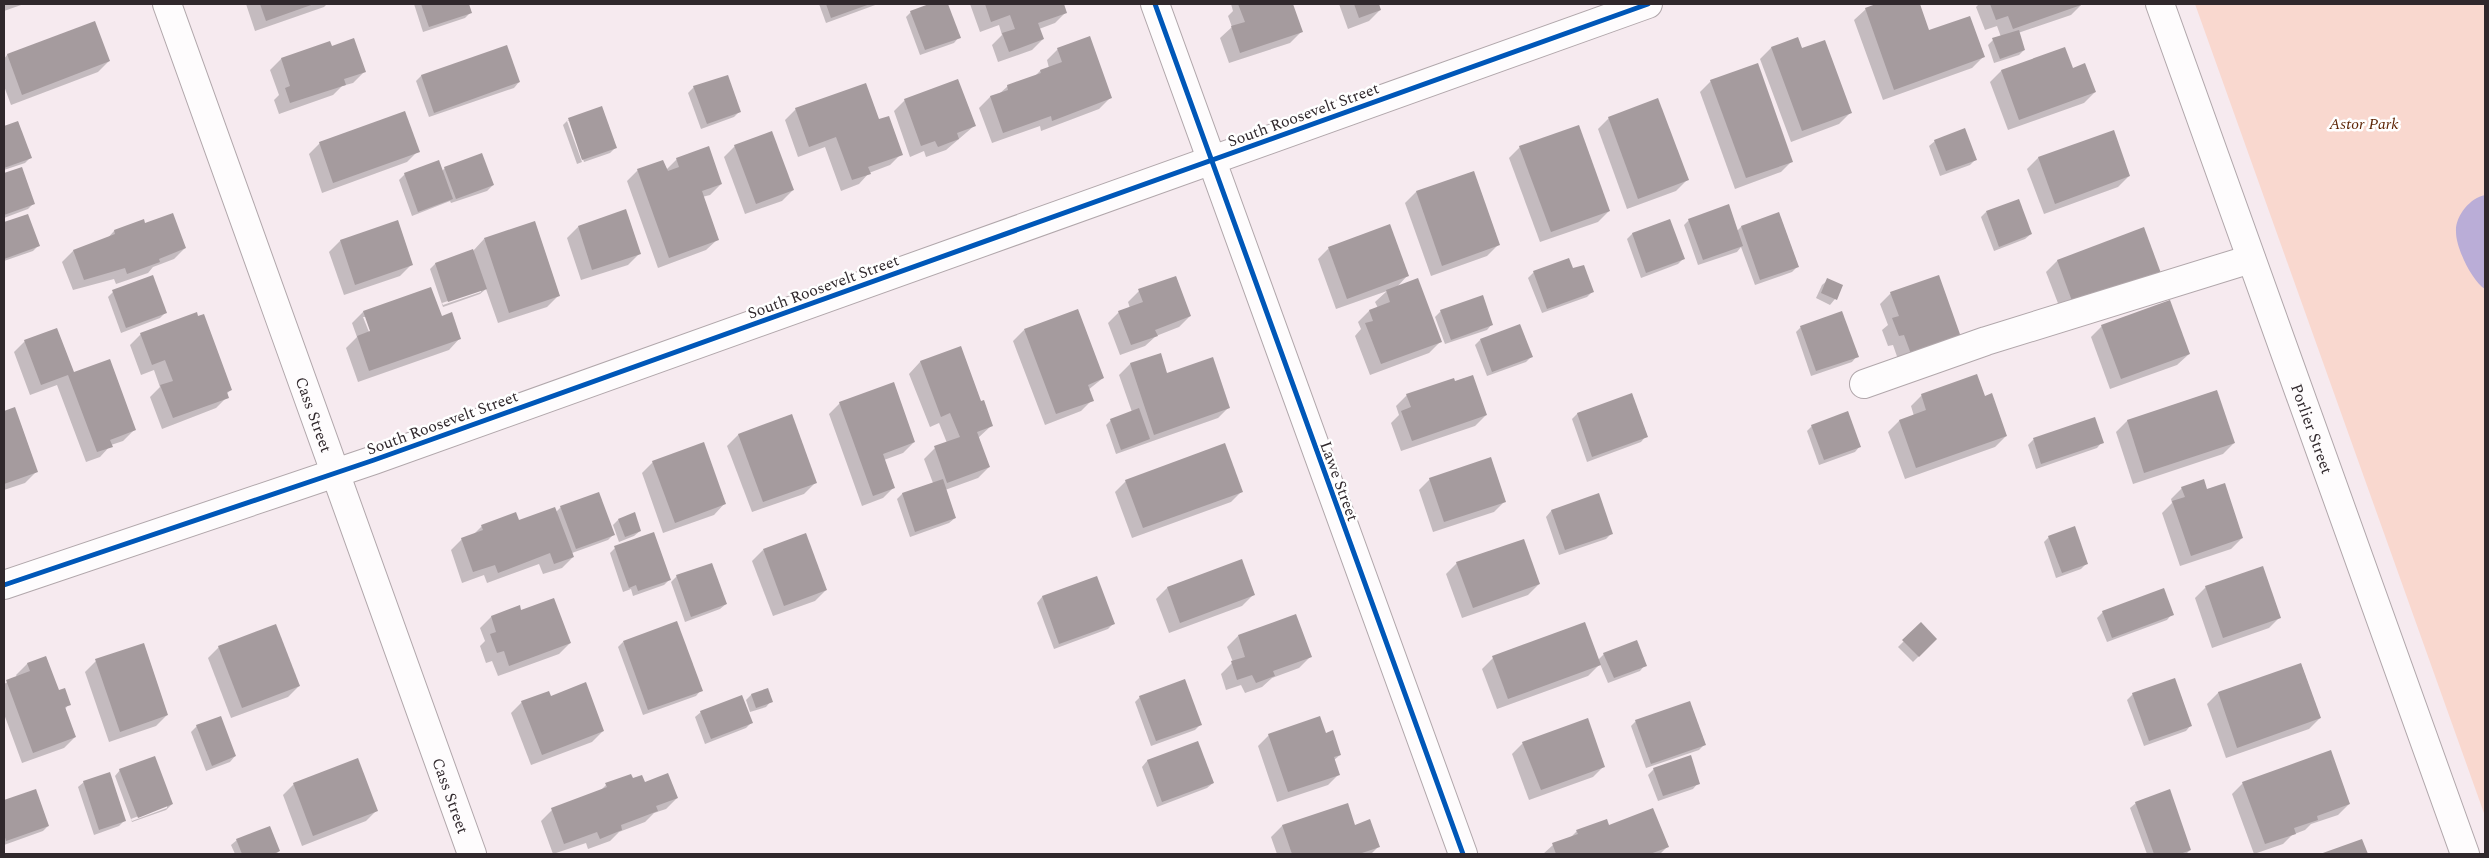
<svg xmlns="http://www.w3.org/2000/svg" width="2489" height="858" viewBox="0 0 2489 858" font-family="Spectral,serif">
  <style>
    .green { fill: #f9d8cf }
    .water { fill: #baadd7 }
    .shadow { fill: #0003; fill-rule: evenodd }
    .building { fill: #a59b9e }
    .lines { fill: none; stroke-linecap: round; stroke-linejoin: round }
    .minor-casing { stroke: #b1a7ab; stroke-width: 30 }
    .minor { stroke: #fefcfd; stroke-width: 28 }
    .cycleway-casing { stroke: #fff; stroke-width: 8 }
    .cycleway { stroke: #0057b8; stroke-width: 5 }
    .labels { text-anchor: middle; stroke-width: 5; stroke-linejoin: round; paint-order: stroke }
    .street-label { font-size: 16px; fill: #30282c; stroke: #fff }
    .park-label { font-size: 16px; font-style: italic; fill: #5e2505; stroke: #fff }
  </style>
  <rect width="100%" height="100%" fill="#f6eaef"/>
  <!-- green -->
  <path class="green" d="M2195,4H2485V816Z"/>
  <!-- water -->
  <path class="water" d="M2485,195V289C2472,281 2456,248 2456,232C2455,216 2470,198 2485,195Z"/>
  <!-- shadow -->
  <g class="shadow">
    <path d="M4,4H24L4,11Z"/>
    <path d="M246,4H327L324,7L255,31Z"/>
    <path d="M414,4H467L470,13L465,18L423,32Z"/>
    <path d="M819,4H878L826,23Z"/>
    <path d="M933,4H947L959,37L954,43L920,55L906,17L911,12Z"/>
    <path d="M970,4H1063L1066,12L1055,23L1039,29L1043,39L1032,50L998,62L992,45L1002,35L999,25L980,32Z"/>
    <path d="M1231,4H1292L1301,32L1290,43L1229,63L1220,38L1232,27L1228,16L1233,11Z"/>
    <path d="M1339,4H1378L1380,10L1369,21L1348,29Z"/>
    <path d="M1880,4H1918L1928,31L1983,57L1972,68L1883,100L1854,20L1866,9Z"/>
    <path d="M1979,4H2082L2071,15L2018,33L2024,50L2019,55L1994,63L1988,45L1993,40L2001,37L1997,26L1985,30L1976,7Z"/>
    <path d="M1798,39L1802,49L1850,113L1839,124L1791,142L1760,59L1771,48Z"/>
    <path d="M507,47L519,82L514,88L429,117L416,81L421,76Z"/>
    <path d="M331,48L364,72L353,83L342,86L333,95L279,114L274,100L279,95L270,70L281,59Z"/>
    <path d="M1058,49L1110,98L1099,109L1041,131L1040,126L992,143L979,108L990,97L999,94L1008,86L1035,76L1040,71L1049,68L1047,60Z"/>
    <path d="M2064,49L2072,69L2095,92L2084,103L2008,130L1990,82L2001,71Z"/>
    <path d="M7,55L109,61L98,72L11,105L4,86V59Z"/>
    <path d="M1711,81L1792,161L1781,172L1735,189L1700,92Z"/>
    <path d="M694,87L739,112L734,117L701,129L688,93Z"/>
    <path d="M905,100L974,126L946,150L926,157L924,151L910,157L894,111Z"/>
    <path d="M602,108L616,147L610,153L584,162L570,121H567Z"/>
    <path d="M796,109L878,121L901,154L890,165L869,173L859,184L841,191L825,147L798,157L785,120Z"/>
    <path d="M1609,118L1687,180L1676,191L1627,209L1598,129Z"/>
    <path d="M567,121L582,162L577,164L563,125Z"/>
    <path d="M18,122L30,158L25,163L4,170V127Z"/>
    <path d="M2113,132L2129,176L2118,187L2044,214L2027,169L2038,158Z"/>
    <path d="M1935,141L1976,159L1970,165L1940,176L1929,146Z"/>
    <path d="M320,143L418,151L407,162L322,193L309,154Z"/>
    <path d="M735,146L793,190L782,201L745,214L724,157Z"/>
    <path d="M1520,147L1609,211L1598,222L1540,242L1509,158Z"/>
    <path d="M677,159L721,184L710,195L702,197L718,239L706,250L658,268L627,181L638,170H666Z"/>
    <path d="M445,168L493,185L487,191L451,203L450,201L412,216L399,180L405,174L442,171Z"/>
    <path d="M21,169L33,204L28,209L4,218V175Z"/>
    <path d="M1473,172L1498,245L1487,256L1431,276L1405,203L1416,192Z"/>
    <path d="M1986,212L2031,234L2025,239L1994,251L1981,217Z"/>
    <path d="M1779,214L1798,266L1792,272L1755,285L1741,247L1737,252L1698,265L1684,225L1689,220L1737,231L1741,227Z"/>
    <path d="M27,215L39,245L33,251L4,261V224Z"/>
    <path d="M1669,220L1683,259L1678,264L1641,278L1627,239L1632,234Z"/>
    <path d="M145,224L185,248L174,259L153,267L148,273L116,284L114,279L73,290L62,262L73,251L107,239L114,231Z"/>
    <path d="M578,227L639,254L628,265L581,280L567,238Z"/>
    <path d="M2143,229L2064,319L2046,272L2057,261Z"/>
    <path d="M484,239L558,296L547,307L498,323L486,289L480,294L443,307L430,269L435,264L473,251ZM481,290V292L443,305L442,303Z"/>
    <path d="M340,241L411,265L400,276L344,295L329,252Z"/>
    <path d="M1329,248L1407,276L1396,288L1440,342L1429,353L1370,375L1355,336L1361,329L1358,322L1369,311L1378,308L1375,302L1387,291L1336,309L1318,259Z"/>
    <path d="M1572,270L1592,292L1587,297L1542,313L1528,278L1534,272Z"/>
    <path d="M1176,277L1190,316L1179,327L1156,336L1145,346L1120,355L1108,323L1119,312L1130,308L1128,302L1139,291Z"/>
    <path d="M1828,280L1842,286L1835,299L1830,305L1816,298L1822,285Z"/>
    <path d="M430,288L441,318L460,338L449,350L358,382L346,348L357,337L352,323L363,312ZM363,317H366L374,336L371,337Z"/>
    <path d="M113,292L166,312L160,318L121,333L108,297Z"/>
    <path d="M1891,293L1959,336L1900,365L1893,345L1888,346L1882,330L1888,325L1880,304Z"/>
    <path d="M1441,311L1492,324L1487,330L1445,344L1435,317Z"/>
    <path d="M2102,326L2189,354L2177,365L2110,389L2091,337Z"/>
    <path d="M1801,327L1857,356L1852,362L1811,376L1796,332Z"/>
    <path d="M1024,330L1103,378L1088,390L1092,400L1081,411L1045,425L1013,341Z"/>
    <path d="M141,334L231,390L226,394L227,397L216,408L162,429L150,397L160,387L154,370L141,375L130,345Z"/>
    <path d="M1480,340L1531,357L1526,362L1487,376L1475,345Z"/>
    <path d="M25,341L73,374L134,430L123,441L111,445L100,457L86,462L57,385L30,395L14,352Z"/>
    <path d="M960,348L981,403L991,426L978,438L989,467L978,478L945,490L955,518L949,523L910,537L897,499L902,494L933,483L924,459L935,448L947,443L939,423L930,427L909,374L920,362Z"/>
    <path d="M1160,354L1166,375L1229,407L1218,418L1116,454L1106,425L1111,420L1132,412L1119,375L1130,364Z"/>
    <path d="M2216,391L2234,443L2223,454L2133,484L2116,432L2127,421Z"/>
    <path d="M1407,395L1486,415L1475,426L1401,451L1391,423L1399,415L1396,406Z"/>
    <path d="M1631,395L1646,436L1641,442L1587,462L1572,419L1577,414Z"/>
    <path d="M1922,395L1984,398L2006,436L1995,447L1905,479L1888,432L1899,421L1914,416L1911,406Z"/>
    <path d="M840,403L914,442L903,453L884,460L894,487L883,498L862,506L829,414Z"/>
    <path d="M14,408L36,472L25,483L4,490V412Z"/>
    <path d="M791,415L815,483L804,494L752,512L727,446L738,435Z"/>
    <path d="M2094,419L2102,442L2097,448L2036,469L2028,445L2033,440Z"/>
    <path d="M1812,426L1860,446L1855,452L1819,465L1807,431Z"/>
    <path d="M653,462L725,503L714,515L663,533L642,473Z"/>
    <path d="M1430,479L1505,501L1494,512L1433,532L1419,490Z"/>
    <path d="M1126,481L1242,491L1231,502L1132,538L1115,492Z"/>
    <path d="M2182,488L2207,491L2242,538L2231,549L2180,566L2162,513L2172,503L2171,499Z"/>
    <path d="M1598,495L1611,534L1606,539L1559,555L1546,517L1551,511Z"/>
    <path d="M561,507L614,534L608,540L572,553L573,557L562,568L543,574L539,564L487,583L484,575L462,583L451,550L462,539L473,535L482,526L518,522L556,512Z"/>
    <path d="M618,520L640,531L634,536L619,542L613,525Z"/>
    <path d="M2049,537L2087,563L2081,569L2056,578L2044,542Z"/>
    <path d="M615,548L669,580L664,585L633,596L631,589L623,592L610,553Z"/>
    <path d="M763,550L826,590L815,601L773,616L752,561Z"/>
    <path d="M1457,563L1539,584L1528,595L1462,618L1446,574Z"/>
    <path d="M677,576L726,604L720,609L685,622L671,582Z"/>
    <path d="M1096,577L1113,624L1108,629L1054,649L1037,603L1042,597Z"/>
    <path d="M2206,587L2280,617L2269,628L2212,648L2195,598Z"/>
    <path d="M1167,588L1253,595L1242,606L1169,633L1156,599Z"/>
    <path d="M519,607L520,612L570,643L559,654L498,676L492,661L486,663L480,646L485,641L480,628L491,617Z"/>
    <path d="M2103,612L2172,614L2167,620L2107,642L2097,618Z"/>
    <path d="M1921,624L1936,639L1913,662L1898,647Z"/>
    <path d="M1238,636L1310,657L1299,668L1272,678L1262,687L1245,693L1241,685L1226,690L1221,674L1233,662L1227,647Z"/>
    <path d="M623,642L701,690L696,696L643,715L618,647Z"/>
    <path d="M219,647L299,686L288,697L231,718L208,658Z"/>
    <path d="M1604,654L1645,665L1640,671L1608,683L1600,664L1588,676L1497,709L1482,669L1493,658L1598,660Z"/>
    <path d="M46,657L58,691L69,704L65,709L75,737L64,748L22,763L4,714V684L17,677L16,675L27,664Z"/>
    <path d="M96,661L167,715L156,726L109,742L85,672Z"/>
    <path d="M2301,664L2320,718L2309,729L2226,758L2207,704L2218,693Z"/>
    <path d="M767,689L771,701L766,707L750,712L746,700L751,695Z"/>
    <path d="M2133,694L2191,725L2186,731L2144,746L2127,700Z"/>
    <path d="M550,697L603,731L592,742L531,765L511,713L522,702Z"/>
    <path d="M1140,697L1201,724L1195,730L1151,746L1135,702Z"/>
    <path d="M701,712L751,723L746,728L705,744L695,717Z"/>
    <path d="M1636,721L1705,744L1699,750L1646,768L1631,726Z"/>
    <path d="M197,726L235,756L230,762L206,771L191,732Z"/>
    <path d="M1325,734L1340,755L1334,760L1339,774L1328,785L1277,802L1258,746L1269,735Z"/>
    <path d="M1197,743L1213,783L1207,788L1157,807L1142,767L1147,761Z"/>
    <path d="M1523,743L1604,766L1593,777L1529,800L1512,754Z"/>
    <path d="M1654,769L1698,783L1693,789L1658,801L1648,775Z"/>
    <path d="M120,770L172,804L166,810L132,822L115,776ZM167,805V808L132,821L131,819Z"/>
    <path d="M632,780L677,798L666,809L654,813L645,822L619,832L610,841L588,849L586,843L553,854L541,821L552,810L599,792L606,785Z"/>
    <path d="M84,782L124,821L119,826L94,835L78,787Z"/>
    <path d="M2243,783L2349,804L2338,815L2311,824L2305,830L2292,835L2283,844L2254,854L2232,794Z"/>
    <path d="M294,784L377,810L366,821L302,846L283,795Z"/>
    <path d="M35,791L48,826L43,831L4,845V802Z"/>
    <path d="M2136,803L2190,850L2186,854H2147L2130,808Z"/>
    <path d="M1347,805L1354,827L1378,847L1371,854H1277L1271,837L1282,826Z"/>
    <path d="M1608,826L1667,847L1660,854H1543L1553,845L1570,838L1577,831Z"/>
    <path d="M237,840L279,851L276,854H235L231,845Z"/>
  </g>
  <!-- building -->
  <g class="building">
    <path d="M260,4H314L266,21Z"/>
    <path d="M421,4H469L472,13L429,27Z"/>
    <path d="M826,4H870L831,18Z"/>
    <path d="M929,4H948L961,38L925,50L910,11Z"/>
    <path d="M985,4H1064L1067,13L1038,23L1044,39L1009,52L1002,33L1015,29L1010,15L991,22Z"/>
    <path d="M1238,4H1293L1303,32L1240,53L1231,26L1245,22Z"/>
    <path d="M1354,4H1379L1381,10L1359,18Z"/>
    <path d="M1876,4H1920L1929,30L1970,16L1985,57L1894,90L1865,8Z"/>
    <path d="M1990,4H2084L2013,29L2008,16L1996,20Z"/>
    <path d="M95,21L110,61L22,95L7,54Z"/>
    <path d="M2019,30L2025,50L2000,59L1992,38Z"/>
    <path d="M1090,36L1112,98L1052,121L1051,116L1003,133L990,96L1008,90L1007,85L1041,73L1040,70L1062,62L1057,48Z"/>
    <path d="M1798,37L1802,48L1825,40L1852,113L1802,131L1771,47Z"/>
    <path d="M354,38L366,72L344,79L346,85L290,103L285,88L290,86L281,58L330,41L332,46Z"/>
    <path d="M507,45L520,82L434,113L421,75Z"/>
    <path d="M2065,47L2073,68L2085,63L2096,92L2019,120L2001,70Z"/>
    <path d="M1758,63L1793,162L1746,178L1710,80Z"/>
    <path d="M728,75L741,112L707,124L693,86Z"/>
    <path d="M958,79L976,126L957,133L959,139L938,147L935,141L921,146L904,99Z"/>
    <path d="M866,83L879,119L889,116L903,155L868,167L871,174L852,180L836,137L809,147L795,108Z"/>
    <path d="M1658,98L1689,180L1638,199L1608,117Z"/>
    <path d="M602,106L617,148L582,160L568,118Z"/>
    <path d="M405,111L420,152L333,183L319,142Z"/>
    <path d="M18,121L32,158L4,168V126Z"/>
    <path d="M1579,125L1610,211L1551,232L1519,146Z"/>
    <path d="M1965,128L1977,160L1946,171L1934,140Z"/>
    <path d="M2114,130L2130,176L2055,204L2038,157Z"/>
    <path d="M772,131L794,190L756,204L734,145Z"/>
    <path d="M709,146L722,184L702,191L719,240L669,258L637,169L663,160L668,171L679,167L676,158Z"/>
    <path d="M482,153L494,185L456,199L444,167Z"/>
    <path d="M439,160L453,199L418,212L404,173Z"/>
    <path d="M22,167L35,204L4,215V173Z"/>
    <path d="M1474,171L1500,245L1442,266L1416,191Z"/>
    <path d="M2019,199L2032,234L1999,247L1986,211Z"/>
    <path d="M1729,204L1743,246L1703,260L1688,219Z"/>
    <path d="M626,209L641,254L592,270L578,226Z"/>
    <path d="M1779,212L1799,267L1760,280L1741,226Z"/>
    <path d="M173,213L186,248L159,259L160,262L127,274L125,268L84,280L73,250L115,234L114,230L144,219L145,223Z"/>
    <path d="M28,214L40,246L4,259V222Z"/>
    <path d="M1670,219L1685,259L1646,273L1632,233Z"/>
    <path d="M398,220L413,265L355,285L340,240Z"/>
    <path d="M535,221L560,296L509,313L484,238Z"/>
    <path d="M1390,224L1409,276L1347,299L1328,247Z"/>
    <path d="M2144,227L2162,276L2075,309L2057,260Z"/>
    <path d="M473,249L487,289L448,302L435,263Z"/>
    <path d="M1569,258L1573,268L1584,265L1594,292L1547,309L1533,271Z"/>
    <path d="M153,275L167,313L126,328L112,290Z"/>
    <path d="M1939,275L1961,337L1911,354L1904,335L1899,336L1892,318L1899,316L1890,292Z"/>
    <path d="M1176,276L1191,316L1155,330L1158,336L1131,345L1118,311L1143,302L1138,289Z"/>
    <path d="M1418,278L1442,342L1381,364L1365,323L1373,321L1369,310L1390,302L1386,290Z"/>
    <path d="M1827,278L1843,285L1837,300L1821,293Z"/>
    <path d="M431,287L442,316L452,312L461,339L369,371L357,336L370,331L363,311Z"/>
    <path d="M1483,295L1493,325L1451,340L1440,310Z"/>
    <path d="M2170,300L2190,354L2121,379L2101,325Z"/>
    <path d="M1078,309L1104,378L1088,385L1094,401L1056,414L1024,329Z"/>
    <path d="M1842,311L1859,357L1816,371L1800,326Z"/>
    <path d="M197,312L198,316L204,314L232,390L227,392L229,398L173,418L160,385L173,381L165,360L152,365L140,333Z"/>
    <path d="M1520,324L1533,357L1492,372L1480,339Z"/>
    <path d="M57,328L74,372L110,359L136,430L110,440L113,447L97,452L68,375L41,385L24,340Z"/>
    <path d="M961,346L981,401L984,400L993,426L977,432L990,467L947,483L934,446L960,437L950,413L941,417L920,361Z"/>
    <path d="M1161,353L1167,373L1213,357L1230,408L1154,435L1130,363Z"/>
    <path d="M1977,374L1985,396L1992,393L2007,436L1916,468L1899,420L1926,410L1921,394Z"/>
    <path d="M1473,375L1487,415L1412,441L1401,411L1411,407L1406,394L1454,378L1455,381Z"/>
    <path d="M894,382L915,442L883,454L895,488L873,496L839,402Z"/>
    <path d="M2217,390L2235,443L2144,473L2127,420Z"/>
    <path d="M1632,393L1648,437L1592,457L1577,413Z"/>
    <path d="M15,407L38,472L4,484V411Z"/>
    <path d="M1139,408L1150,439L1121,450L1110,419Z"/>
    <path d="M1848,411L1861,447L1824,460L1811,425Z"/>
    <path d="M792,414L817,483L763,502L738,434Z"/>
    <path d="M2095,417L2104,443L2041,464L2033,438Z"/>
    <path d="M704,442L726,504L675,523L652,461Z"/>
    <path d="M1225,443L1243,492L1143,528L1125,480Z"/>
    <path d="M1491,457L1506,502L1444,522L1429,478Z"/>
    <path d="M943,479L956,518L915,532L902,493Z"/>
    <path d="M2204,479L2207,489L2225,483L2243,538L2191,556L2172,501L2185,497L2181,487Z"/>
    <path d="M599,492L615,535L576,549L560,506Z"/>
    <path d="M1599,493L1613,534L1565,550L1551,510Z"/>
    <path d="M555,507L574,557L554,564L550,553L498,573L495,565L473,572L461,538L483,530L481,525L516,512L519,520Z"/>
    <path d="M635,512L641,531L625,537L618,519Z"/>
    <path d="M2075,526L2088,564L2062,573L2048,536Z"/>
    <path d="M654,532L671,580L638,591L636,585L629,588L614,546Z"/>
    <path d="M806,533L827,590L784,606L763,549Z"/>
    <path d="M1524,539L1540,584L1473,608L1456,562Z"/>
    <path d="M1242,559L1255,595L1180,623L1167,587Z"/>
    <path d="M712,563L727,604L691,617L676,575Z"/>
    <path d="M2263,566L2281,618L2223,638L2205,586Z"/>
    <path d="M1097,576L1115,624L1059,644L1042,596Z"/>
    <path d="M2164,588L2174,615L2112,638L2102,611Z"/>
    <path d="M554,598L571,643L509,666L504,651L497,653L490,634L496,632L491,616L520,605L521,610Z"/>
    <path d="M1296,614L1312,657L1273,671L1275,676L1256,683L1252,675L1237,680L1231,661L1245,657L1238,635Z"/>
    <path d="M677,621L703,691L648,710L623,641Z"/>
    <path d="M1585,622L1601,665L1508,699L1492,656Z"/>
    <path d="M1921,622L1937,639L1919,657L1902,640Z"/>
    <path d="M276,624L300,686L242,708L218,646Z"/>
    <path d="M1637,640L1647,666L1614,678L1603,653Z"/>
    <path d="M144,643L168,715L120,732L95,659Z"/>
    <path d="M46,656L59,690L65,688L71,705L65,707L76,737L33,753L6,680L30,671L27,663Z"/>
    <path d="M2301,663L2321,718L2237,748L2218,692Z"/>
    <path d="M2175,678L2192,726L2149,741L2132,693Z"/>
    <path d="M1185,679L1202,725L1156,741L1139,696Z"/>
    <path d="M586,682L604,731L542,755L521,701L549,691L551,696Z"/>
    <path d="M768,688L773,702L756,708L751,694Z"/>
    <path d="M742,695L753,723L711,739L700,711Z"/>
    <path d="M1690,701L1706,745L1651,764L1635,720Z"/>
    <path d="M221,716L236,756L212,766L196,725Z"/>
    <path d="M1320,716L1326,733L1333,730L1341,755L1334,757L1340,775L1288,792L1268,734Z"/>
    <path d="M1588,718L1605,767L1541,790L1522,742Z"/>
    <path d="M1198,741L1214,783L1162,802L1147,760Z"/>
    <path d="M2331,750L2350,804L2317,816L2318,820L2294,828L2296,834L2265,844L2242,782Z"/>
    <path d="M1691,755L1700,784L1663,796L1653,768Z"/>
    <path d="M155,756L173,804L138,818L119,769Z"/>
    <path d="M358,758L378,811L313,836L293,783Z"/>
    <path d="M110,772L126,821L99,830L83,781Z"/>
    <path d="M668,773L678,798L656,806L658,811L621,825L622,830L600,839L597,832L564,844L551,808L607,787L605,783L631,774L633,778L642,775L645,782Z"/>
    <path d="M36,789L49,826L6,841L4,834V800Z"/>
    <path d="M2170,789L2191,850L2180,854H2154L2135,802Z"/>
    <path d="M1348,803L1355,825L1370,819L1380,847L1359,854H1292L1282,825Z"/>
    <path d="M1653,808L1669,847L1650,854H1556L1552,843L1578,834L1576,830L1607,819L1609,825Z"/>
    <path d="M270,826L280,851L273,854H242L236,839Z"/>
    <path d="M2362,839L2368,854H2320Z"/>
  </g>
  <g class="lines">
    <defs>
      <g id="minor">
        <path id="s1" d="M167,4L472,854"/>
        <path d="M1155,4L1463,854"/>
        <path id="s2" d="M2160,4L2465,854"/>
        <path d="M1864,384L1986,341L2251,259"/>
        <path d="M4,585L374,460L1648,4"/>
      </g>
    </defs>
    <!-- minor casing -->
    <use href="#minor" class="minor-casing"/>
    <!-- minor -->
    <use href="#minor" class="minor"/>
    <defs>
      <g id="cycleway">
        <path d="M1155,4L1463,854"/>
        <path d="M4,585L374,460L1648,4"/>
      </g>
    </defs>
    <!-- cycleway casing -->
    <use href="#cycleway" class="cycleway-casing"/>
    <!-- cycleway -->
    <use href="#cycleway" class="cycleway"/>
  </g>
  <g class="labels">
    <!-- street labels -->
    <g class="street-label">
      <text transform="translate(1303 114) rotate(-20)" y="6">South Roosevelt Street</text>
      <text transform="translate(823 286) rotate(-20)" y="6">South Roosevelt Street</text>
      <text dy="6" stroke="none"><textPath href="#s1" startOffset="436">Cass Street</textPath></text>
      <text transform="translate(442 422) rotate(-20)" y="6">South Roosevelt Street</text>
      <text dy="6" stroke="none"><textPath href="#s2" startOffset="451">Porlier Street</textPath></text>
      <text transform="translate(1340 481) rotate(70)" y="6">Lawe Street</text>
      <text dy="6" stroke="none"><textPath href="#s1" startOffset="841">Cass Street</textPath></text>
    </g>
    <!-- park labels -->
    <g class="park-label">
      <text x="2364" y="129">Astor Park</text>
    </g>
  </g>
  <!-- border -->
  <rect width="2489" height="858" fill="none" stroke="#30282c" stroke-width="10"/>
</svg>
